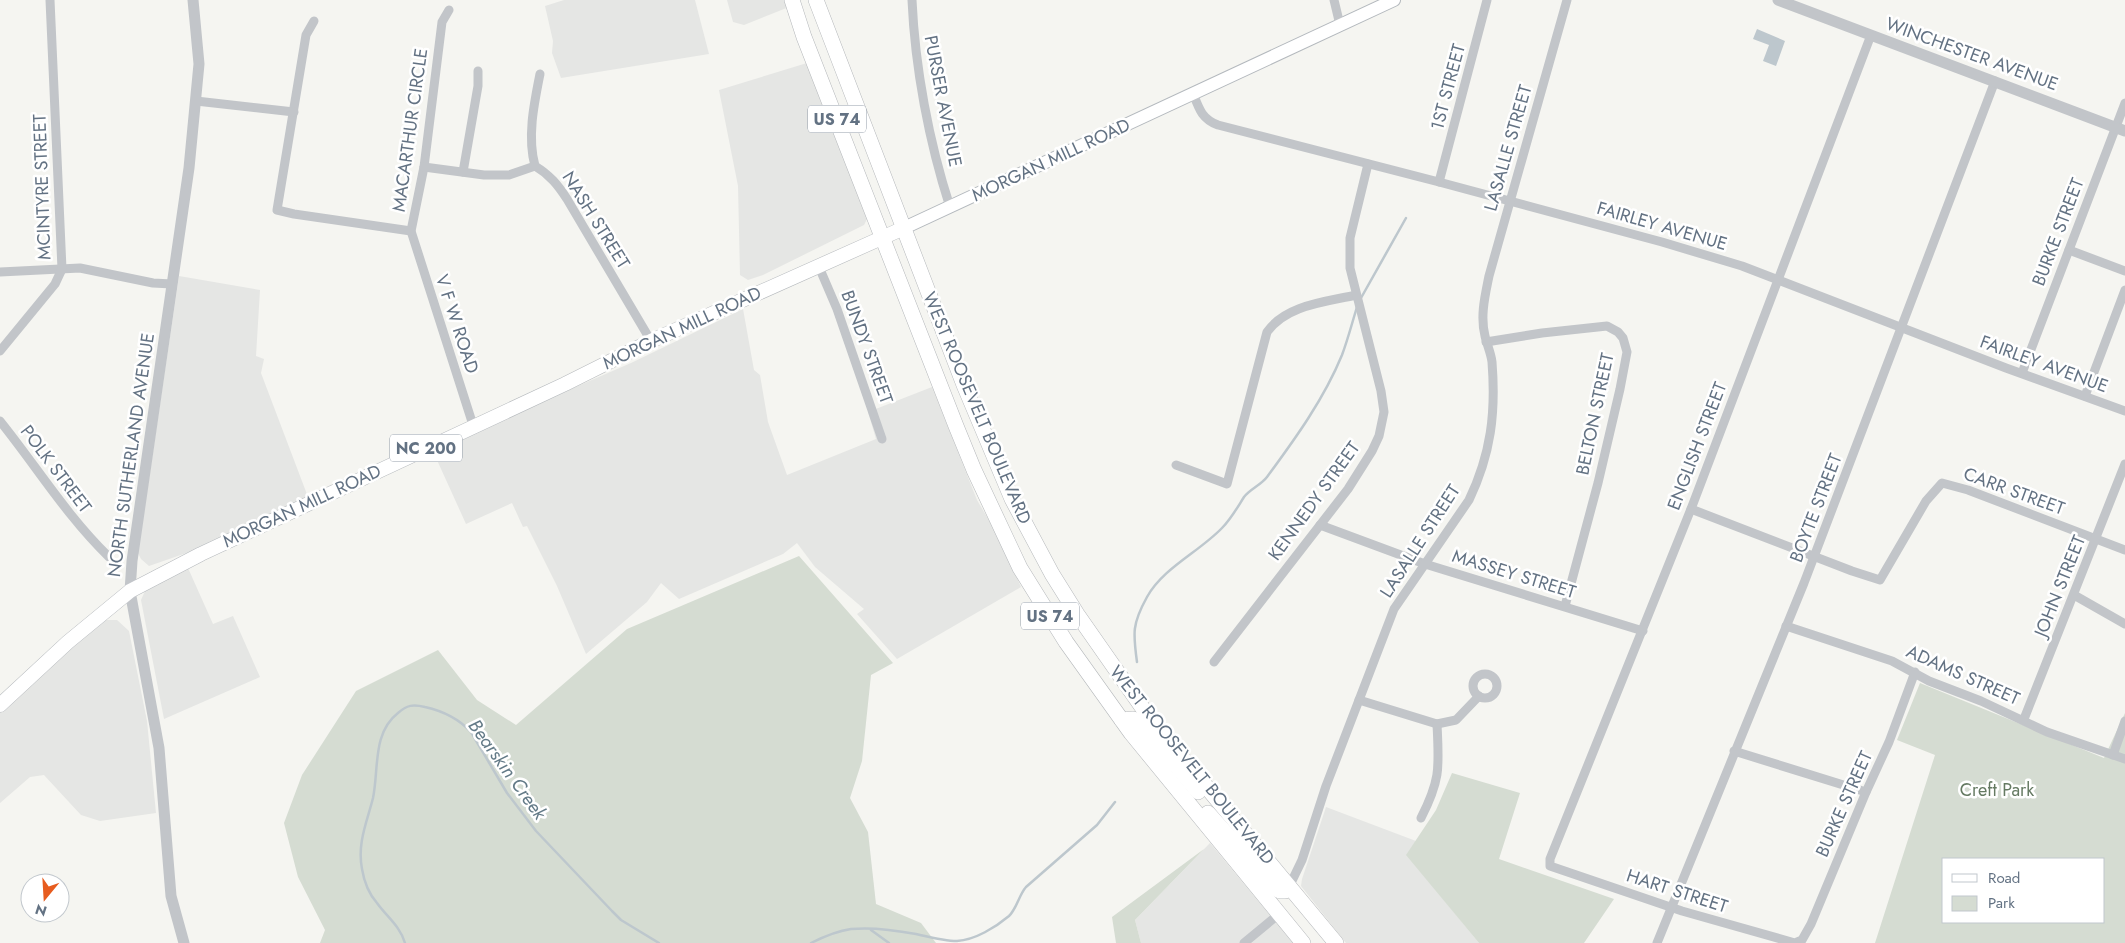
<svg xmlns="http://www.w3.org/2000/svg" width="2125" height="943" viewBox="0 0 2125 943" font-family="Jost,sans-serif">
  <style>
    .built { fill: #e5e6e4 }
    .green { fill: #d5dcd2; fill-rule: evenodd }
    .water { fill: #bdc7cd }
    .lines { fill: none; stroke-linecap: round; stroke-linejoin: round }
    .stream { stroke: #bdc7cd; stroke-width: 2.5 }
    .secondary-casing { stroke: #b4b9be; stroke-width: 14 }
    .primary-casing { stroke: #b5b9bd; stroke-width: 15 }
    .trunk-casing { stroke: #b5b8bb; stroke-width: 16 }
    .minor { stroke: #c2c5c9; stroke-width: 9 }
    .tertiary { stroke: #c2c5c9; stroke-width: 11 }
    .secondary { stroke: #fff; stroke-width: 12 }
    .primary { stroke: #fff; stroke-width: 14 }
    .trunk { stroke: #fff; stroke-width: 15 }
    .labels { text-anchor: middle; stroke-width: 5; stroke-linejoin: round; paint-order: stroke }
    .shield { fill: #fff; stroke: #929ca8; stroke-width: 1 }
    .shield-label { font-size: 16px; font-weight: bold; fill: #637283 }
    .street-label { font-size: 18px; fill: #637283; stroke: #fff }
    .park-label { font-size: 18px; fill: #657a62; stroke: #fff }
    .water-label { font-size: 19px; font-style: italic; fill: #637a87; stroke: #fff }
  </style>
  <rect width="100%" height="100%" fill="#f5f5f1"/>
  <!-- built -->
  <g class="built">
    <path d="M564,0H695L709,54L561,78L552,53L553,41L545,6Z"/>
    <path d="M727,0H787L789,7L744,25L733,22Z"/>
    <path d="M807,63L867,219L864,225L763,275L748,280L740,275L738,186L719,90Z"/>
    <path d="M179,276L260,290L256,356L264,359L261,373L308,497L198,549L149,566L141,559L138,553Z"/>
    <path d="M743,309L754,370L760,375L768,422L787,475L876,439L868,412L932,387L977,500L997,534L1021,587L897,659L857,614L864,609L815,567L797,543L783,554L679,599L661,583L647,602L586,654L557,586L527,526L523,527L512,503L466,524L432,449L631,363Z"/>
    <path d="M188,568L213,624L233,616L260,677L164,719L141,600L145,591Z"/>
    <path d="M102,620H117L129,631L147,721L156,813L100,821L81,815L44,775L30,777L0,803V712Z"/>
    <path d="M1326,807L1416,841L1407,855L1479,943H1346L1301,886L1302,879Z"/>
    <path d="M1210,843L1293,943H1141L1135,920Z"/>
  </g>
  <!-- green -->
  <g class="green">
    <path d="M799,556L893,663L871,675L862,761L850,798L868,832L876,904L921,923L936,943H320L325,930L298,877L284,823L302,775L356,691L438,650L477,700L516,725L627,629Z"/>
    <path d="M1920,683L2104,758L2125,713V943H1875L1935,755L1897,740ZM1944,859H2104V922H1944Z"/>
    <path d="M1452,773L1520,793L1499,859L1614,899L1584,943H1479L1406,855L1436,810Z"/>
    <path d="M1204,849L1135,920L1141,943H1116L1112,917Z"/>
  </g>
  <!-- water -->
  <path class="water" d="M1757,29L1785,41L1776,66L1763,61L1769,45L1753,39Z"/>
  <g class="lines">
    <!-- stream -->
    <g class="stream">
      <path d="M1361,298L1406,218"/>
      <path d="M1137,662C1133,633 1132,624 1147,597C1163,568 1199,552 1222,528C1231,519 1237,508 1244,497C1250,489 1261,485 1267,477C1295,439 1324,399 1342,355C1348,339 1352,323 1357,307"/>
      <path d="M871,930L889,943"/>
      <path d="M405,943C400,926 387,917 377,903C369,894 364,881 362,869C357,843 367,822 373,798C379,770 372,733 398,713C407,705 413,704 425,707C443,711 458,718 471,732L507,793L536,831L612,911L621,920L659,943"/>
      <path d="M811,943C823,937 837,931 851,929C872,927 895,930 916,934C929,937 944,941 957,941C975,940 996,927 1009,916C1017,908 1019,895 1026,887L1097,825L1115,802"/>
    </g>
    <defs>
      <path id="secondary" d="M904,228L1394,0"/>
      <path id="primary" d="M0,705L68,642L130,591L201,554L565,384L651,341L904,228"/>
      <g id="trunk">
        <path d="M792,0L804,37L956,426L974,470L1020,568L1066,642L1131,733L1303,943"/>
        <path d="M816,0L964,385L1012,499L1052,574L1077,614L1151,720L1336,943"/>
        <path d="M1122,720L1133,719L1138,721L1198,792"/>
        <path d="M1208,813L1275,888L1280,891H1285L1289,887"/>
      </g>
    </defs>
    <!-- secondary casing -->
    <use href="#secondary" class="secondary-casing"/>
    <!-- primary casing -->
    <use href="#primary" class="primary-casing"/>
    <!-- trunk casing -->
    <use href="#trunk" class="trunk-casing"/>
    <!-- minor -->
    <g class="minor">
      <path d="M912,0C915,68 929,142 950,207"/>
      <path d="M1334,0L1340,25"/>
      <path d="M449,10L442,22L424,167L411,231L473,425"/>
      <path d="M314,21L306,35L277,210L294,214L411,231"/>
      <path d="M1871,35L1691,509L1550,859V866L1682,911L1795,943L1802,940L1811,924L1866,792L1889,742L1915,672"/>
      <path d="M1193,93C1199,109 1202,119 1218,125L1439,182L1662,242L1742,266L2006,368L2125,411"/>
      <path d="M196,101L294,112"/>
      <path d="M535,166C527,137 534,104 540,74"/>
      <path d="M424,167L484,175H509L535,166C550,175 558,185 567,199L651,341"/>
      <path d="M463,172L478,86V71"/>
      <path d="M1439,182L1487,0"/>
      <path d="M2069,250L2125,271"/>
      <path d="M819,267L837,309L882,439"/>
      <path d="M0,272L80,268L153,283L172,284"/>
      <path d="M1486,342L1542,333L1607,326L1618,332L1623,338L1627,352L1620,389L1598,483L1565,606"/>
      <path d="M0,351L55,284L62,269L50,0"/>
      <path d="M2022,373L2125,103"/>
      <path d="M2085,396L2125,290"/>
      <path d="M0,421C37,467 66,515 109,557"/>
      <path d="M1176,465L1227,484L1267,332C1286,305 1325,302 1356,295"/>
      <path d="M1691,509L1852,571L1880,580L1926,501L1942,483L1968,490L2125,550"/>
      <path d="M1320,525L1425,564L1643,631"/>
      <path d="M2074,595L2125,624"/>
      <path d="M1786,626L1892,661L1929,681L1981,701L2047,732L2125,759"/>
      <path d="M1214,662L1348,489L1372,451L1379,436L1384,412L1381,391L1350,268V238L1368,164"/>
      <circle cx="1485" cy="686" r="12"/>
      <path d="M1359,700L1437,724L1456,720L1479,696"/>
      <path d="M2024,719L2125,464"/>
      <path d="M1734,751L1866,792"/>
      <path d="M2113,755L2125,721"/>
      <path d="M1421,818C1441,779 1439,767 1437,724"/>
      <path d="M1289,887L1302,860L1326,786L1394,609L1469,500C1491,454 1496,413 1492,362C1491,353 1487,345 1485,336C1480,316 1485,296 1489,276L1567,0"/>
      <path d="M1244,943L1279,914"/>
      <path d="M1657,943L1804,583L1995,81"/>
    </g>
    <!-- tertiary -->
    <g class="tertiary">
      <path d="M1778,0L2125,131"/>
      <path d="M184,943L171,896L159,748L130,591L132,561L189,168L199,64L193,0"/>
    </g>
    <!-- secondary -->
    <use href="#secondary" class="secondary"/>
    <!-- primary -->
    <use href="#primary" class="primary"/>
    <!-- trunk -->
    <use href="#trunk" class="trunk"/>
  </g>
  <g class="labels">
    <!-- shield labels -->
    <g class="shield">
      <rect x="808" y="105.5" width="58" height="27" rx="4"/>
      <rect x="390" y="434.5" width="72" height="27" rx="4"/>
      <rect x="1021" y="602.5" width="58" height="27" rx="4"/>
    </g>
    <g class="shield-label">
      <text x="837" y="125">US 74</text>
      <text x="426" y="454">NC 200</text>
      <text x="1050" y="622">US 74</text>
    </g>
    <!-- street labels -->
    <g class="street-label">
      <text transform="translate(1972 54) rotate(20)" y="6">WINCHESTER AVENUE</text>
      <text transform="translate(1448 87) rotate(-75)" y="6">1ST STREET</text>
      <text transform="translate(943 101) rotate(79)" y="6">PURSER AVENUE</text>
      <text transform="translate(410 130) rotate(-82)" y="6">MACARTHUR CIRCLE</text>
      <text transform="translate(1508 148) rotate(-74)" y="6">LASALLE STREET</text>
      <text transform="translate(1051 160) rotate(-25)" y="6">MORGAN MILL ROAD</text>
      <text transform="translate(42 187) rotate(-92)" y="6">MCINTYRE STREET</text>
      <text transform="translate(596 220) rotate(58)" y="6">NASH STREET</text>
      <text transform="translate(1662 226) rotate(16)" y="6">FAIRLEY AVENUE</text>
      <text transform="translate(2058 232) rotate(-69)" y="6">BURKE STREET</text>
      <text transform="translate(457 324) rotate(72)" y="6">V F W ROAD</text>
      <text transform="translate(682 328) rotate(-25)" y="6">MORGAN MILL ROAD</text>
      <text transform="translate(867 347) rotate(70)" y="6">BUNDY STREET</text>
      <text transform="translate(2044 364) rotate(20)" y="6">FAIRLEY AVENUE</text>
      <text transform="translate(977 408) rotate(67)" y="6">WEST ROOSEVELT BOULEVARD</text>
      <text transform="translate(1595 414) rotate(-78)" y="6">BELTON STREET</text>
      <text transform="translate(1697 446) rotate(-69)" y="6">ENGLISH STREET</text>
      <text transform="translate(131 455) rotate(-82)" y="6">NORTH SUTHERLAND AVENUE</text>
      <text transform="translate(56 469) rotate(53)" y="6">POLK STREET</text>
      <text transform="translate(2014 491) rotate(20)" y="6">CARR STREET</text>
      <text transform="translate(1314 501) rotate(-54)" y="6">KENNEDY STREET</text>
      <text transform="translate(302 506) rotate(-25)" y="6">MORGAN MILL ROAD</text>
      <text transform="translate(1816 508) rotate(-69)" y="6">BOYTE STREET</text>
      <text transform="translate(1420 541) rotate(-57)" y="6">LASALLE STREET</text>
      <text transform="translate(1514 574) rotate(17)" y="6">MASSEY STREET</text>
      <text transform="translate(2060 586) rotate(-68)" y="6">JOHN STREET</text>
      <text transform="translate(1963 675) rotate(24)" y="6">ADAMS STREET</text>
      <text transform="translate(1192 765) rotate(51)" y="6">WEST ROOSEVELT BOULEVARD</text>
      <text transform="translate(1844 804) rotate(-66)" y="6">BURKE STREET</text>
      <text transform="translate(1677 891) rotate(18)" y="6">HART STREET</text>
    </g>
    <!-- park labels -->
    <g class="park-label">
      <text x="1997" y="796">Creft Park</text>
    </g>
    <!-- water labels -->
    <g class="water-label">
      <text transform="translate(508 769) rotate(54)" y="7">Bearskin Creek</text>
    </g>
  </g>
  <!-- legend -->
  <rect x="1942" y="858" width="162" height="65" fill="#ffffff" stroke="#c1c7cd"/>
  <rect x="1952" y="874" width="25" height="8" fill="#ffffff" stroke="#c1c7cd"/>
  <text x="1988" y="883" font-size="15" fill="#637283">Road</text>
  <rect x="1952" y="896" width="25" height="15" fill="#d5dcd2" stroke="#c1c7cd"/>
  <text x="1988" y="908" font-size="15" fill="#637283">Park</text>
  <!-- north arrow -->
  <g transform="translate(45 898) rotate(198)"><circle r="24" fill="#ffffff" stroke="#c1c7cd"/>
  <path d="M0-4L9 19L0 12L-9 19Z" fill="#e75c1f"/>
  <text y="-8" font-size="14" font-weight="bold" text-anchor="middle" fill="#637283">N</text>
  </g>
</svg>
